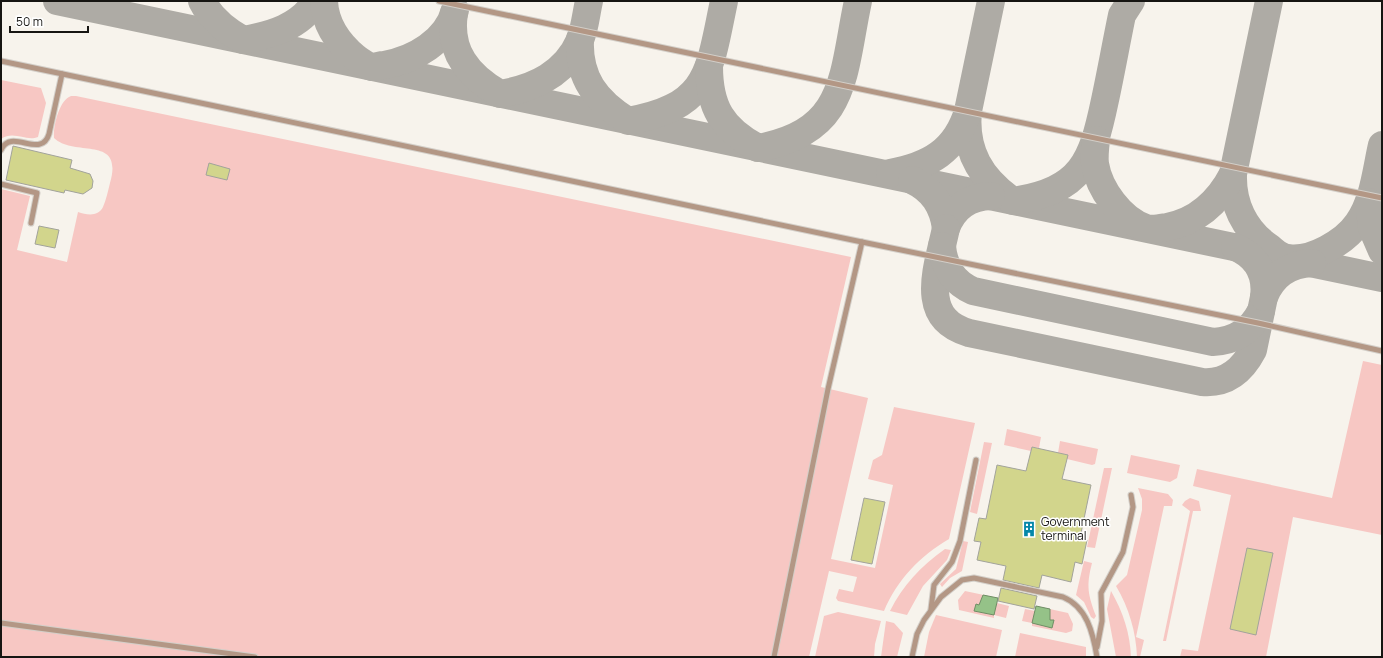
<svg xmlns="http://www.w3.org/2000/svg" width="1383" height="658" viewBox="0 0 1383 658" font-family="Manrope,sans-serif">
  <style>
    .green { fill: #f7c7c3 }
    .water { fill: #95c288; stroke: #6f8e65 }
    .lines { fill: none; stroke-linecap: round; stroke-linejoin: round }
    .taxiway { stroke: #aeaba5; stroke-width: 28 }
    .building { fill: #d2d58c; stroke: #a2a39b }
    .service-casing { stroke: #d3cfc9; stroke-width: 7 }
    .service { stroke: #b39785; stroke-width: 5 }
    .labels { text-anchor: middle; stroke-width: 3; stroke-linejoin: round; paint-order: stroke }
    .poi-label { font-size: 12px; fill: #161512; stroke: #fff; text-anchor: start }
  </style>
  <rect width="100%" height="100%" fill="#f7f3ec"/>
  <!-- green -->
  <g class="green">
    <path d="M1,80L41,88L46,103L38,137C26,142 14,130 1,139Z"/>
    <path d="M71,96H76L851,257L821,387L868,398L831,559L875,568L893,485L868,479L873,460L882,455L894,407L975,423L949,539C920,556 897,580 884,611L838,601L836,598L839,589L853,592L857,577L829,571L809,657H1V189L30,196L17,250L67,262L78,212C87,215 98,217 103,207C106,200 108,191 110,183C124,134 75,158 54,138C53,127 59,100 71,96Z"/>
    <path d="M1363,361L1382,365V535L1293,517L1266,657H1180L1182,649L1198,651L1231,495L1193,486L1197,469L1332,498Z"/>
    <path d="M1007,429L1041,437L1039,448L1032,447L1031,451L1004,445Z"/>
    <path d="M1060,441L1098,449L1095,464L1092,465L1067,459V455L1058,453Z"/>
    <path d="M984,442L992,443L977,514L970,512Z"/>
    <path d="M1131,455L1180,465L1177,478L1170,482L1127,473Z"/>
    <path d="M1104,468H1112L1095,548L1087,547Z"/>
    <path d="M1138,488L1168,494L1173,500L1172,506H1164L1136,637L1144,640L1140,657H1137C1136,632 1129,608 1116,586L1127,575L1142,510V499Z"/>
    <path d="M1190,498L1199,501L1201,511H1193L1166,641H1163L1190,511L1182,505L1185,501Z"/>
    <path d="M963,541L968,542L962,571L950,578L942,587L940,584L956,569Z"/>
    <path d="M945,549L951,550L947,560L923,586L907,615L890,611C903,585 921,566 945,549Z"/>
    <path d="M1084,561L1092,563C1086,586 1088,595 1096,616L1094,619L1091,617L1084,602L1076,595Z"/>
    <path d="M965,591L998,598L997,603L1009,606L1006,618L994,615V618L959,610L958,600Z"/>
    <path d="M1111,591C1123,612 1130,633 1131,657H1116L1107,609Z"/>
    <path d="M1036,606L1068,613L1073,624L1072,631L1066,633L1032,626V623L1022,621L1025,609L1035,611Z"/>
    <path d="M838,612L881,621L875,644L874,657H815L824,616Z"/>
    <path d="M936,615L1002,630L996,657H924L929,632Z"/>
    <path d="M886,621L894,623L903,633L897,657H881Z"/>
    <path d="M1020,633L1086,647V657H1015Z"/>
  </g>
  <!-- water -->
  <g class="water">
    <path d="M983,595L998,598L994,615L974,611L976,604L979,605Z"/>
    <path d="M1036,606L1050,609V620H1054L1052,628L1032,623Z"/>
  </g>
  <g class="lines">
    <!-- taxiway -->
    <g class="taxiway">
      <path d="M57,1L1382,278"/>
      <path d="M202,1C211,19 227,31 243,40C271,35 300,27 316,1"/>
      <path d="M324,1C325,25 338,43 356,58C360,61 367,66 372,67C375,67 380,65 384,65C414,60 447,41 455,10"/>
      <path d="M1269,1L1233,174C1232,203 1244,230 1269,247C1273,251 1281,257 1287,258C1311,262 1345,242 1358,223C1374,200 1376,171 1382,145"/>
      <path d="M454,13C448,51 468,76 500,94C535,88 565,74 580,40C585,28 586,14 589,1"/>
      <path d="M580,39C578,78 596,101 628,121C710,106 709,72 724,1"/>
      <path d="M709,66C709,107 722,129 758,148C848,131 842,76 858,1"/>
      <path d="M968,111C964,151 981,179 1013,201C1082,190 1092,162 1105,100C1111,72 1116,44 1122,15L1131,1"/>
      <path d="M1096,140C1095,148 1094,156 1095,164C1099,189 1121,220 1146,228C1152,230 1161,228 1167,227C1199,221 1219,201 1233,174"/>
      <path d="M890,173C929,166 956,151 968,111L991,1"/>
      <path d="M912,180C933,190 943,206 946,228C954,207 969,197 991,196"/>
      <path d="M1369,202L1372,228L1382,251"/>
      <path d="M946,228C938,267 917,318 969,333L1202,382C1226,384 1242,371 1253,350L1264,297"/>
      <path d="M942,246C944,267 953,282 973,291L1213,342C1236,341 1251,330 1261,311"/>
      <path d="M1235,247C1256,256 1267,274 1264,297C1272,276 1289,264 1312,263"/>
    </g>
  </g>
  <!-- building -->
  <g class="building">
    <path d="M13,146L72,160L70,168L90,174L93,181L92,188L83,194L65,190L64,193L6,180Z"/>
    <path d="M209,163L230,169L227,180L206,175Z"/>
    <path d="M39,226L59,230L55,248L35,244Z"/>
    <path d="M1032,447L1068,455L1062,479L1091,485L1080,538L1087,540L1082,564L1075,562L1071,582L1042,575L1039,588L1003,580L1006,566L977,560L981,542L974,541L979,518L986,519L997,465L1026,471Z"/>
    <path d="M864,498L885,502L872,564L851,560Z"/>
    <path d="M1247,548L1273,553L1256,635L1230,629Z"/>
    <path d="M1001,588L1037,596L1034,609L998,601Z"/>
  </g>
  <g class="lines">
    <defs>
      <g id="service">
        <path d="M439,1L1382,198"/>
        <path d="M1,61L862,242L1258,323L1382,351"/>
        <path d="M1,150C11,127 41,160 49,134L62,74"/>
        <path d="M1,184L37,193L31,223"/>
        <path d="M931,609L934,585L952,562L960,541L976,460"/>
        <path d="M1,623L255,657"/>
        <path d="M1097,647L1102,621L1101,593L1123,552L1133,507L1131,495"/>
        <path d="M774,657L828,389L862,242"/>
        <path d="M912,657L917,634L924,620L941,597L962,580L974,578L1063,597C1087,607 1093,633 1097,657"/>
      </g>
    </defs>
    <!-- service casing -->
    <use href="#service" class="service-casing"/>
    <!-- service -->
    <use href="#service" class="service"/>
  </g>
  <!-- icons -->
  <defs>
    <symbol id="building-bare" viewBox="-9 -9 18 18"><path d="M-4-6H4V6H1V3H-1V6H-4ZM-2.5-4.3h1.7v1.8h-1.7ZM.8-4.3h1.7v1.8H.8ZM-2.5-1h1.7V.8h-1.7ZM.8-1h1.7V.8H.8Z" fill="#0487a9" stroke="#fff" stroke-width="2.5" paint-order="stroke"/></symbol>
  </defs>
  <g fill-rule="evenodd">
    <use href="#building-bare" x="1018" y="518" width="22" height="22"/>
  </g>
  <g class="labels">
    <!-- poi labels -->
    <g class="poi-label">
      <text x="1041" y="526">Government<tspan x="1041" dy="14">terminal</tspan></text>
    </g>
  </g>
  <!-- border -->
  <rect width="1383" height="658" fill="none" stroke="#161512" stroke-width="4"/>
  <!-- scale -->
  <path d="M10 26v6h78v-6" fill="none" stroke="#161512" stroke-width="2"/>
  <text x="16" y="26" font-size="12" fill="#161512" stroke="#ffffff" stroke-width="3" paint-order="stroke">50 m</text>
</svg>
